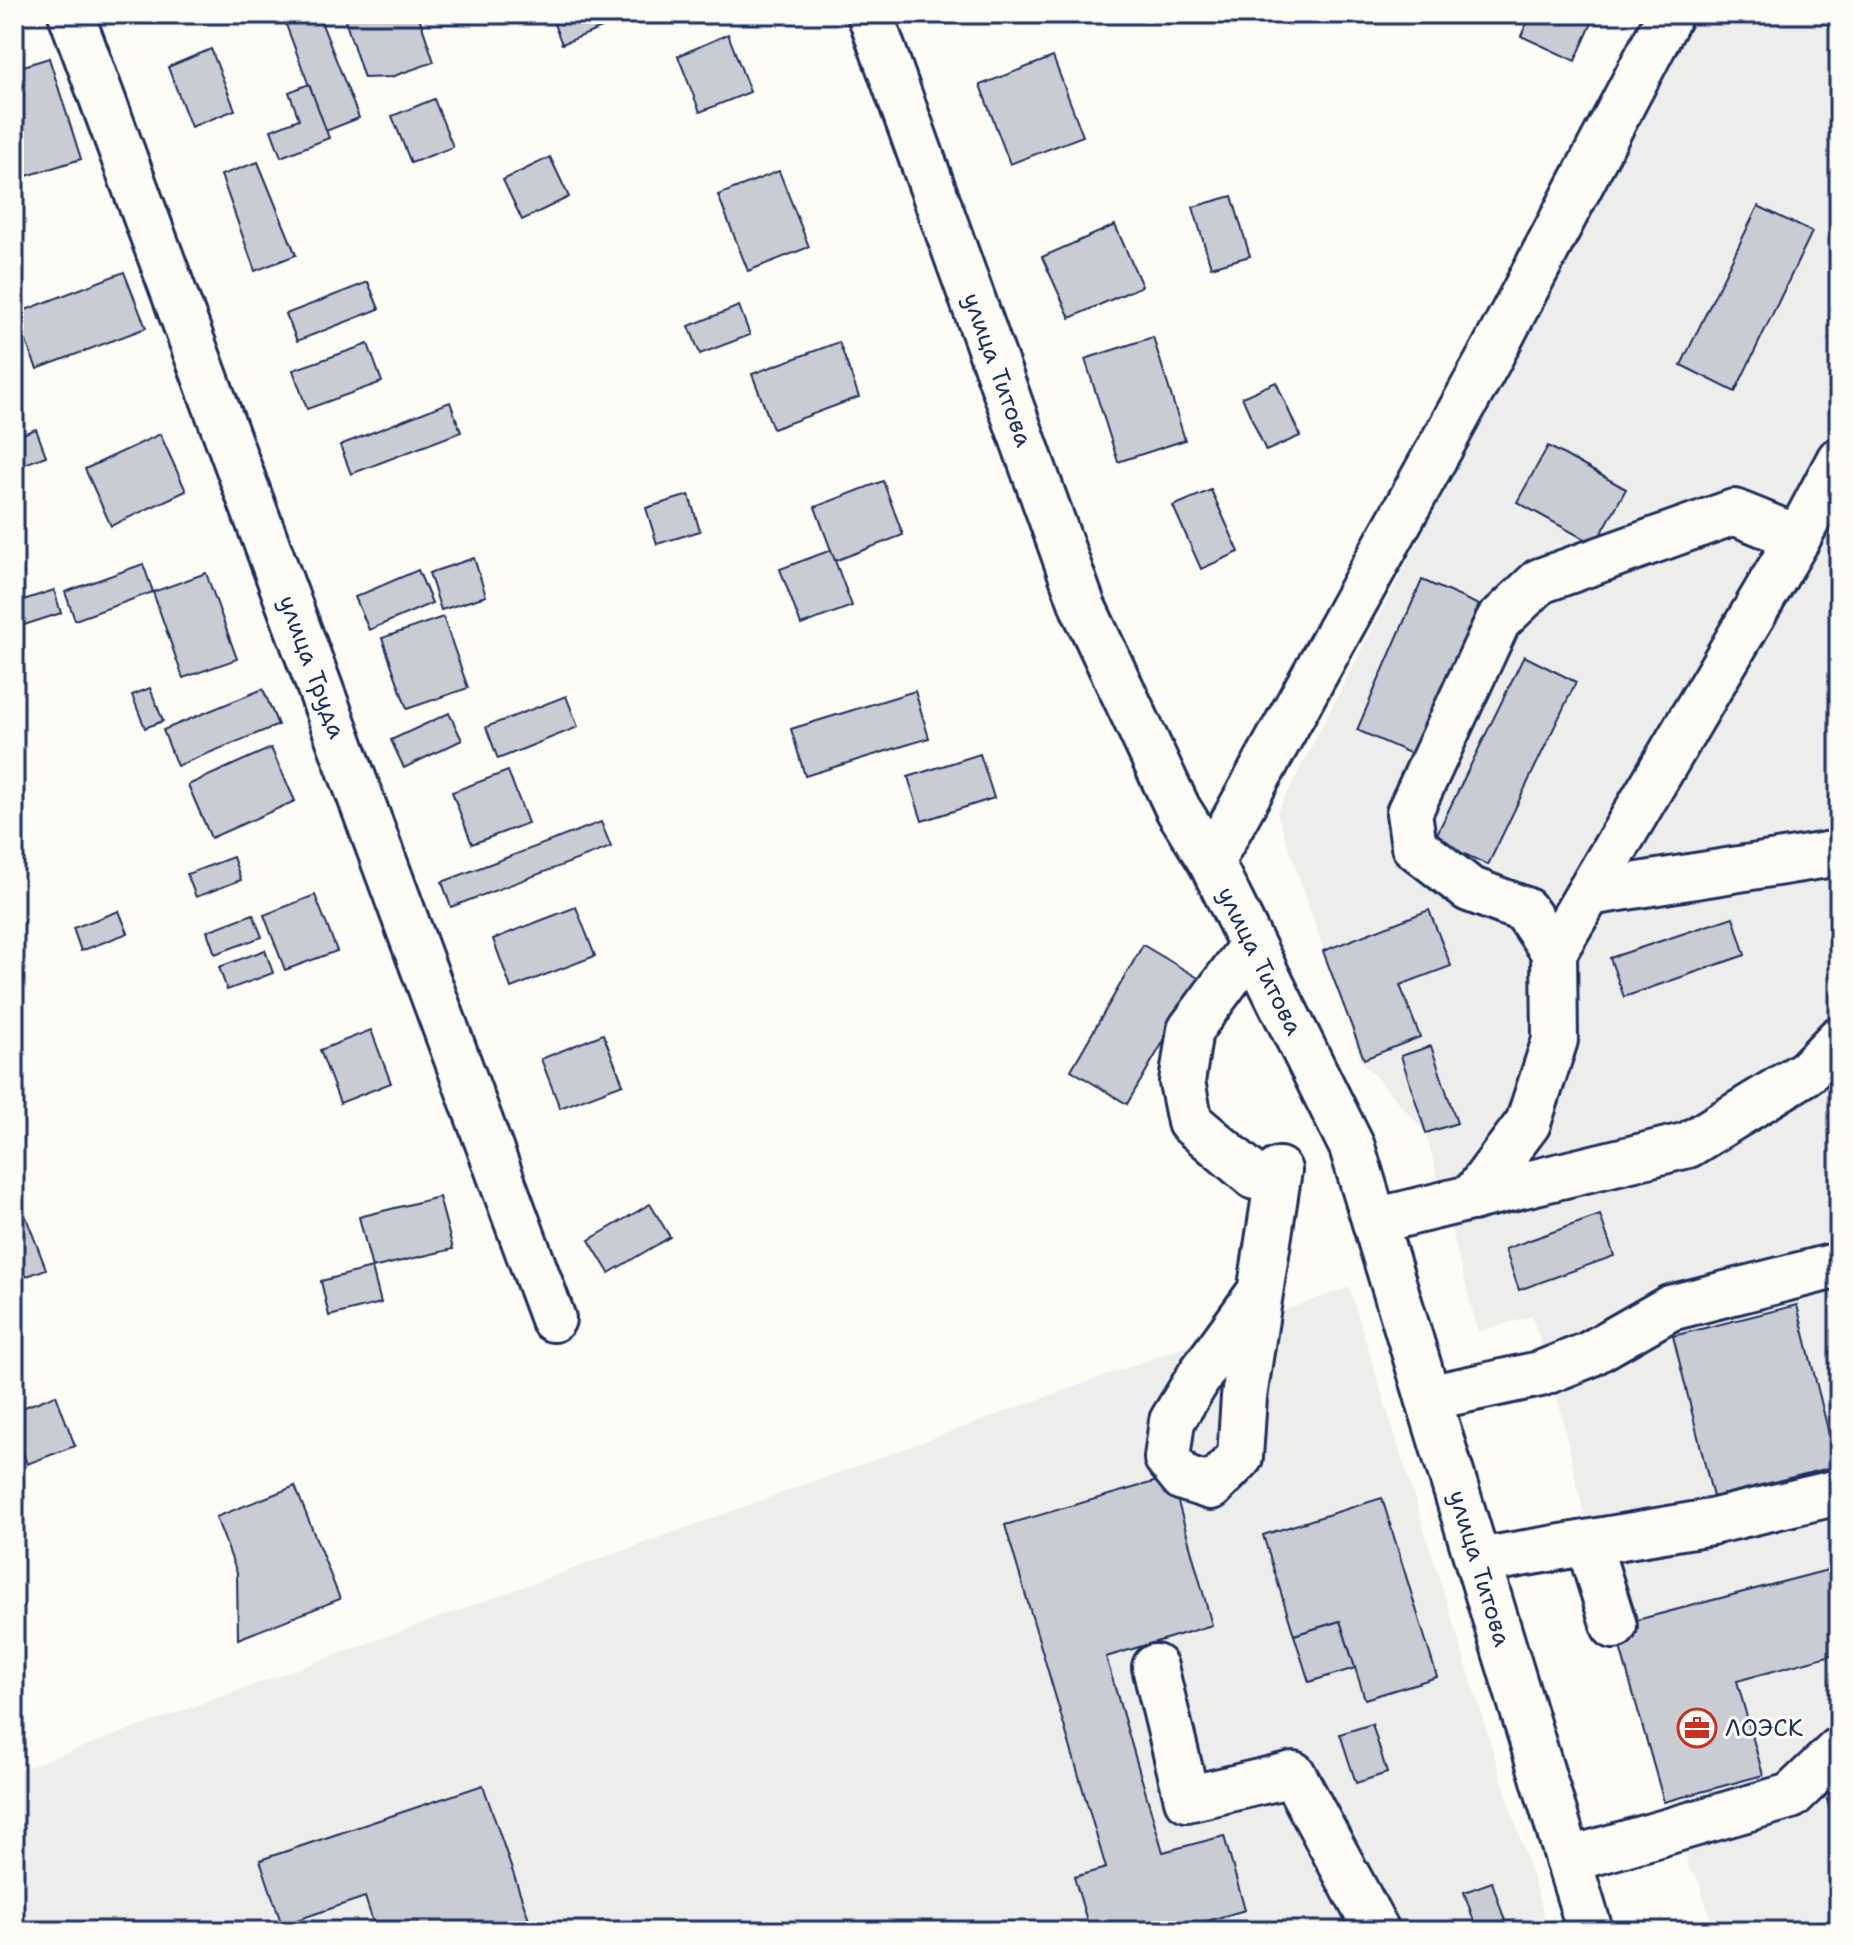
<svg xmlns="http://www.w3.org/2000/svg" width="1853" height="1945" viewBox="0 0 1853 1945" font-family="'Shantell Sans',sans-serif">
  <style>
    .built { fill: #edeeec }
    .building { fill: #c9ccd3; stroke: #1b2f5e; stroke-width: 2 }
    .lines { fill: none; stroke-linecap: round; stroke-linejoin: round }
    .minor-casing { stroke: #1b2f5e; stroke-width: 50 }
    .minor { stroke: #fdfcf7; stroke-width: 44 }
    .labels { text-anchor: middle; stroke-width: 6; stroke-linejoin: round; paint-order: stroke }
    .street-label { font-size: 24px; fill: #1b2f5e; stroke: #fdfcf7 }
    .poi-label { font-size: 24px; fill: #1b2f5e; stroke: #fdfcf7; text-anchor: start }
  </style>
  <rect width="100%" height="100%" fill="#fdfcf7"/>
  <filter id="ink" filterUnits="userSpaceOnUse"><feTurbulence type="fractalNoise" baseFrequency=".0125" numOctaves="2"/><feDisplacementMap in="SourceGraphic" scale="16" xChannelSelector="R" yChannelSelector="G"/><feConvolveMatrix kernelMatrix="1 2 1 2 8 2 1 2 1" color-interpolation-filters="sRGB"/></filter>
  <g filter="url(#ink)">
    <!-- built -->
    <g class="built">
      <path d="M1691,14H1839V1931H1715L1697,1877L1690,1872L1671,1801L1664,1802L1595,1565L1558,1399L1532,1316L1478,1332L1426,1133L1362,1062L1277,813Z"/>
      <path d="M1349,1287L1549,1931H14V1772Z"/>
    </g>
    <!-- building -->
    <g class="building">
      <path d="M282,14H318L359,118L326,131Z"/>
      <path d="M343,14H418L434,62L391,77L364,78Z"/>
      <path d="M466,14H493L469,23Z"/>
      <path d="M550,14H602L607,26L562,44Z"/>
      <path d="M1531,14H1596L1575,61L1521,36Z"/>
      <path d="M728,34L750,92L700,112L678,56Z"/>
      <path d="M211,49L235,110L191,127L168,67Z"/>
      <path d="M1053,57L1083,136L1010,164L980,85Z"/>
      <path d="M49,58L81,159L14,180V69Z"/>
      <path d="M309,84L329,138L281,157L271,130L299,119L289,92Z"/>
      <path d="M434,99L453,147L411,163L392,116Z"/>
      <path d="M550,157L569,197L522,220L503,180Z"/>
      <path d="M258,162L296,255L255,271L221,175Z"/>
      <path d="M779,171L809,247L748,271L718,195Z"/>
      <path d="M1232,196L1250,256L1211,267L1193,207Z"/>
      <path d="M1758,206L1812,232L1735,392L1681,365Z"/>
      <path d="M1115,225L1142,286L1070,318L1042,257Z"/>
      <path d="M124,272L146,328L37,369L15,314Z"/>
      <path d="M368,282L379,309L297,341L286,314Z"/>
      <path d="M739,306L750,335L700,354L689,326Z"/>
      <path d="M1153,337L1185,440L1118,462L1085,359Z"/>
      <path d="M839,342L859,397L773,429L752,374Z"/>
      <path d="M368,344L382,382L307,409L293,370Z"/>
      <path d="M1276,382L1300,436L1266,451L1242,397Z"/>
      <path d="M450,402L461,432L351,474L340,445Z"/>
      <path d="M36,429L46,456L14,468V437Z"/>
      <path d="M160,434L186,491L111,526L85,469Z"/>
      <path d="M1548,446L1626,489L1595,545L1517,502Z"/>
      <path d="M883,481L903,535L835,561L815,507Z"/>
      <path d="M1211,490L1239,552L1201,569L1173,506Z"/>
      <path d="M689,495L700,531L657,544L646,508Z"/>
      <path d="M831,550L852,606L801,625L780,569Z"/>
      <path d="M474,558L486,596L441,610L429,573Z"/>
      <path d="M143,564L153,592L75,620L65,592Z"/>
      <path d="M418,570L432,603L369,630L355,597Z"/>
      <path d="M206,573L237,659L183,678L153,592Z"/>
      <path d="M1422,580L1479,605L1414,755L1357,730Z"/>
      <path d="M54,590L61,613L15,628L14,603Z"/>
      <path d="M443,617L468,688L407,709L382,638Z"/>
      <path d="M1524,656L1576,682L1488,865L1434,840Z"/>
      <path d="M150,688L163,721L145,728L132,695Z"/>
      <path d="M263,689L278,725L177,766L163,730Z"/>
      <path d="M915,691L929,738L805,776L791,729Z"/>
      <path d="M566,696L578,727L498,759L486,727Z"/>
      <path d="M449,713L462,740L404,768L391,740Z"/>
      <path d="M271,748L295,801L211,838L188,785Z"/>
      <path d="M980,754L994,798L922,821L908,777Z"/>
      <path d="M508,771L528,823L472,844L452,792Z"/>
      <path d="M601,822L611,847L451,907L442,882Z"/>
      <path d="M233,857L241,880L196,897L187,874Z"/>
      <path d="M315,895L337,951L285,970L264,915Z"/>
      <path d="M576,907L595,956L511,988L493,939Z"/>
      <path d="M1429,910L1451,966L1400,985L1420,1037L1364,1059L1323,951Z"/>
      <path d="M119,911L128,933L81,951L73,928Z"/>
      <path d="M253,914L262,937L215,954L207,931Z"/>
      <path d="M1733,917L1745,955L1624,997L1610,958Z"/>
      <path d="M1143,945L1200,979L1127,1104L1071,1070Z"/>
      <path d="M265,950L273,973L227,990L219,967Z"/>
      <path d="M371,1030L391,1083L340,1103L320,1050Z"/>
      <path d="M603,1034L623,1084L560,1108L541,1059Z"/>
      <path d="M1431,1046L1457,1123L1426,1133L1401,1056Z"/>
      <path d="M14,1186L46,1269L14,1281Z"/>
      <path d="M439,1197L453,1249L372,1268L359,1217Z"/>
      <path d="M650,1204L670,1237L609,1273L589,1240Z"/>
      <path d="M1600,1215L1614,1256L1519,1290L1505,1249Z"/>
      <path d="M372,1268L381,1303L329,1316L321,1281Z"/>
      <path d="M1797,1305L1837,1466L1713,1497L1673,1336Z"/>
      <path d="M56,1395L75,1446L27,1464L14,1429V1411Z"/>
      <path d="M1171,1477L1212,1625L1106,1657L1163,1852L1224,1836L1245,1910L1173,1931H1090L1074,1877L1106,1868L1005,1525Z"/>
      <path d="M295,1486L340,1599L238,1639L237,1573L216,1517Z"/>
      <path d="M1382,1498L1437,1677L1365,1699L1340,1621L1294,1635L1263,1535Z"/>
      <path d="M1839,1567V1653L1737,1681L1763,1775L1664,1802L1614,1626Z"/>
      <path d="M1340,1621L1355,1668L1309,1682L1294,1635Z"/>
      <path d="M1372,1724L1387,1773L1356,1783L1340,1734Z"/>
      <path d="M483,1785L533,1931H376L365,1897L282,1925L260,1860Z"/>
      <path d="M1839,1796V1839L1838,1840L1827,1799Z"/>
      <path d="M1492,1882L1505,1921L1477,1930L1464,1892Z"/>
    </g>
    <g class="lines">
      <defs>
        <g id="minor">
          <path id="s1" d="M71,14L553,1319"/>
          <path id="s2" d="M870,14L1083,607L1178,809L1211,862L1352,1147L1590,1931"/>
          <path d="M1211,862L1488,361L1670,14"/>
          <path d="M1589,893L1839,853"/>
          <path d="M1252,946L1190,1030L1182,1082L1190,1122L1255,1177"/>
          <path d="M1554,952L1798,538L1839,460"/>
          <path d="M1472,1198L1528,1123L1555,1040L1554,952L1525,910L1469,889L1414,846L1409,813L1498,621L1540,581L1734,512L1798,538"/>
          <path d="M1375,1221L1688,1145L1807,1072L1839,1039"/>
          <path d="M1259,1293L1202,1372L1172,1421L1167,1458L1183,1478L1211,1487L1240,1457L1244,1397L1279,1170"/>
          <path d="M1428,1398L1540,1374L1588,1355L1670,1308L1839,1265"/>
          <path d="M1478,1561L1711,1522L1839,1492"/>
          <path d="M1595,1565L1614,1626"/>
          <path d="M1155,1667L1187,1799L1293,1774L1377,1931"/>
          <path d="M1568,1860L1791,1796L1839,1750"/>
        </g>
      </defs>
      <!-- minor casing -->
      <use href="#minor" class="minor-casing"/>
      <!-- minor -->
      <use href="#minor" class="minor"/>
    </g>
  </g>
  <!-- icons -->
  <defs>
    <symbol id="office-ring" viewBox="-11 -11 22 22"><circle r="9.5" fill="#fdfcf7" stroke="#c8321e" stroke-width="1.5"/><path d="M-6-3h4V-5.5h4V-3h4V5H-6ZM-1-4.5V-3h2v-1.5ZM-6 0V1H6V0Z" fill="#c8321e"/></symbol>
  </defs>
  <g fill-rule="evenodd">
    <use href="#office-ring" x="1675" y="1706" width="44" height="44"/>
  </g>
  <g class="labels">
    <!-- street labels -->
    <g class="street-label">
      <text dy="8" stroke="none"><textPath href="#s2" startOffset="378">улица Титова</textPath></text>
      <text dy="8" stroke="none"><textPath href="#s1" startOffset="696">улица Труда</textPath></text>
      <text dy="8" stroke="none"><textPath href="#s2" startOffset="1026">улица Титова</textPath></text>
      <text dy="8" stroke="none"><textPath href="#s2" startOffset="1674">улица Титова</textPath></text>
    </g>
    <!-- poi labels -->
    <g class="poi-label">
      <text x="1725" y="1736">ЛОЭСК</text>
    </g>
  </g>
  <!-- margin -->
  <rect width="1853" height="1945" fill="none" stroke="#fdfcf7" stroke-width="48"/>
  <rect x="24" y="24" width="1805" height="1897" fill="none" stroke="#1b2f5e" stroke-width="3" filter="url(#ink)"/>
</svg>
